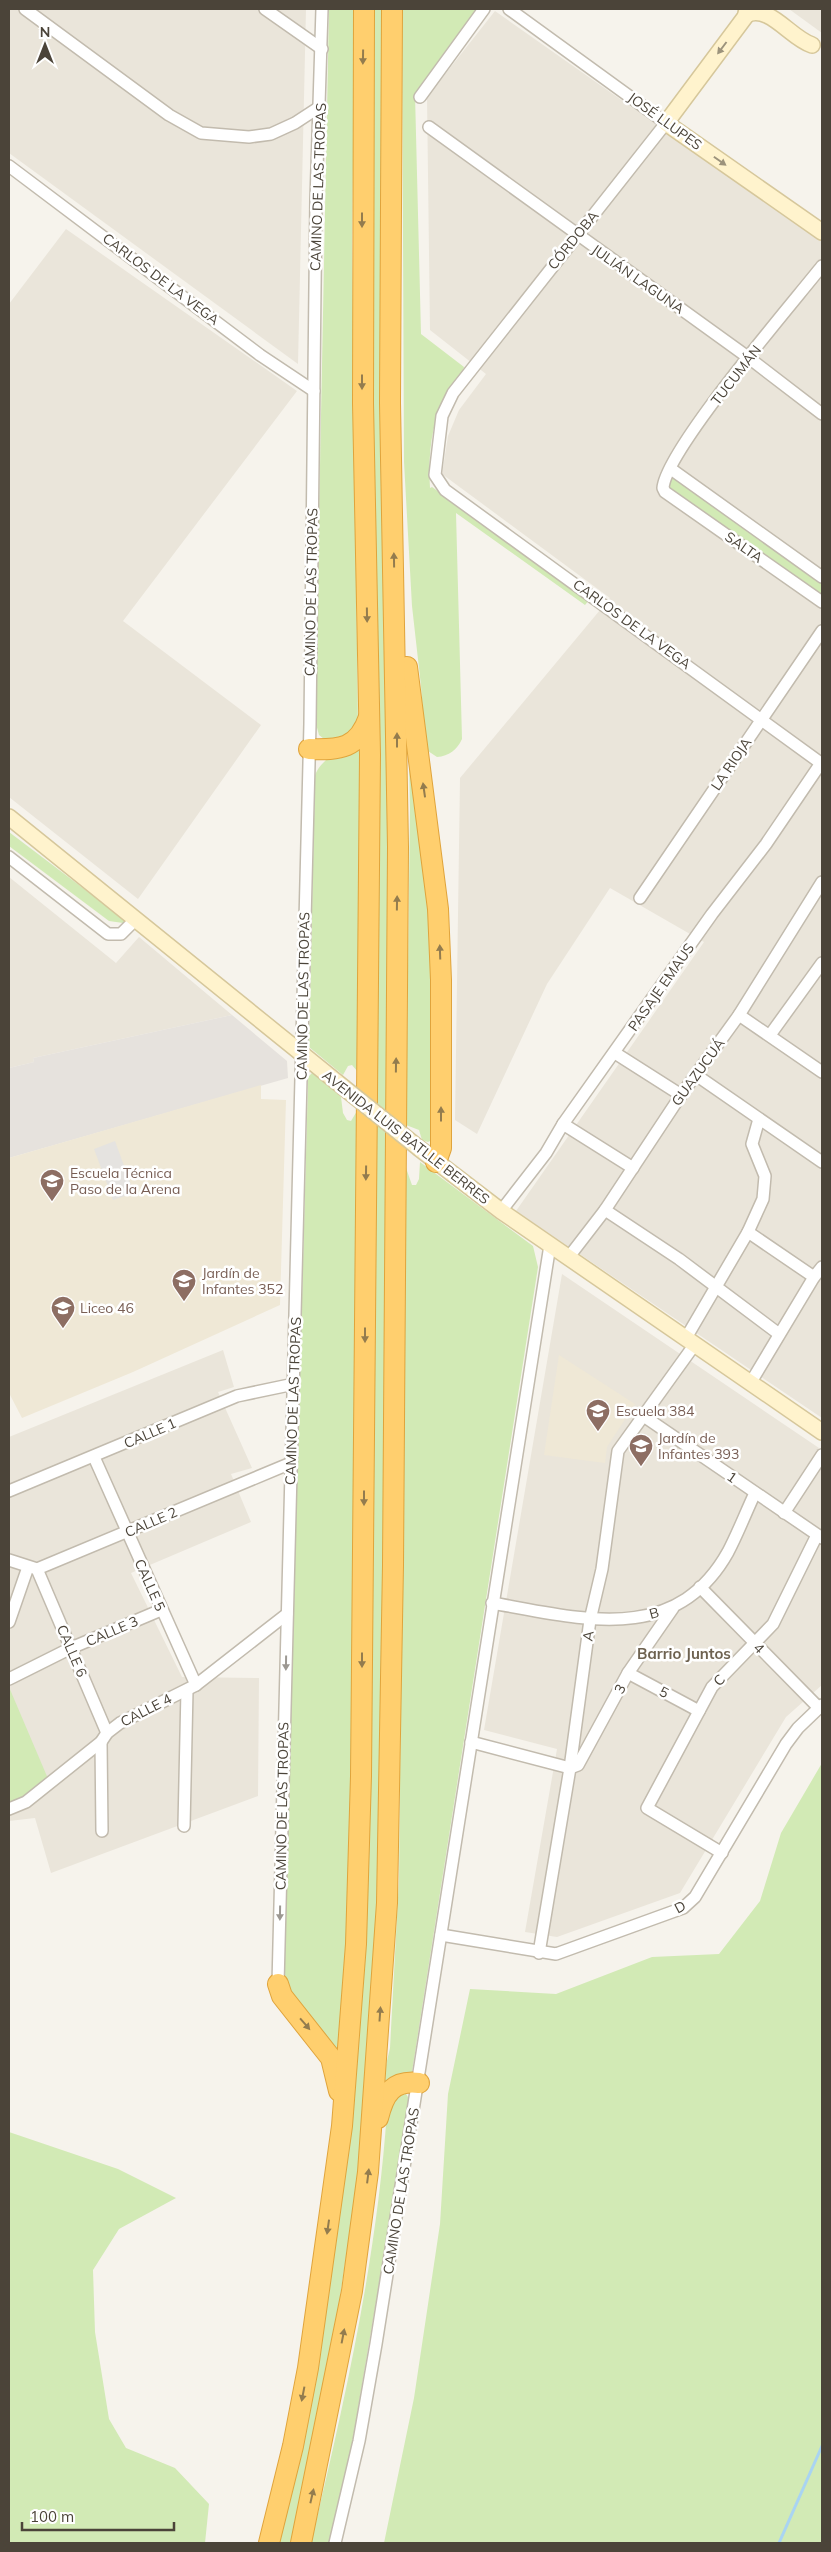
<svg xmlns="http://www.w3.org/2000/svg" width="831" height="2552" viewBox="0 0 831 2552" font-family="Mulish,sans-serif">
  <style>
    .residential { fill: #eae5da }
    .industrial { fill: #e6e2dd }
    .education { fill: #efe8d6 }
    .green { fill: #d2eab5 }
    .parking { fill: #e5e3e0 }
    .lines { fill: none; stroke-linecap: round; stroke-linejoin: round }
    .stream { stroke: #a9d4f2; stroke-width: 3 }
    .street-casing { stroke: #c2bbae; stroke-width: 14 }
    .secondary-casing { stroke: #d6c79b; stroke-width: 18 }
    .highway-casing { stroke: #e0a43c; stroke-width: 22 }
    .street { stroke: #fff; stroke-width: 11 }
    .secondary { stroke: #fff3cd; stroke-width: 15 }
    .highway { stroke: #ffcf6e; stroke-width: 20 }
    .secondary-bridge-casing { stroke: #d6c79b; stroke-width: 18; stroke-linecap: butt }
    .secondary-bridge { stroke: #fff3cd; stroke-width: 15 }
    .oneway { fill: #9c937c }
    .oneway2 { fill: #937c4e }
    .oneway3 { fill: #9c9892 }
    .labels { text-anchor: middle; stroke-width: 5; stroke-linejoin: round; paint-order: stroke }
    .street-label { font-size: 14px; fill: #4b4439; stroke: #fff }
    .education-label { font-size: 14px; fill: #785e54; stroke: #fff; text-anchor: start }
    .neighbourhood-label { font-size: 15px; font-weight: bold; fill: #6e6250; stroke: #fff }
  </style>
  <rect width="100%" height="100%" fill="#f6f3ec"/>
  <!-- residential -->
  <g class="residential">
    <path d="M9,9H306L298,364L9,153Z"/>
    <path d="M789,9H822V33Z"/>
    <path d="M495,11L822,241V1418L516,1211L704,942L610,888L547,984L477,1134L455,1120L460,778L610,598L442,474L448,436L459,410L486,374L430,330L427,97Z"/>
    <path d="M66,229L297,391L123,621L261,725L138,899L9,797V304Z"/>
    <path d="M9,877L116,963L139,937L232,1015L33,1058L34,1062L9,1068Z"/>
    <path d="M562,1274L822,1450V1685L786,1717L680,1893L557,1937L525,1932L557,1749L484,1730Z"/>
    <path d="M223,1350L234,1387L218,1392L252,1468L231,1474L251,1522L131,1573L182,1677L259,1678L258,1796L51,1873L35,1818L9,1821V1437Z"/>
  </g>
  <!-- industrial -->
  <path class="industrial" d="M232,1015L287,1061L288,1078L9,1158V1068L34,1062L33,1058Z"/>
  <!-- education -->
  <g class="education">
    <path d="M261,1085V1099L286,1100L280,1305L133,1372L22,1418L9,1393V1158Z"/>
    <path d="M559,1355L635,1404L607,1447L605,1463L544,1455Z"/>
  </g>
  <!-- green -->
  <g class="green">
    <path d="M329,9H355L352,244L358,725L357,731L328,742L319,735L315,720Z"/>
    <path d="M371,9H386L392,786L381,1846L367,2116L336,2324L318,2425L291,2543H277L324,2321L347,2159L374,682Z"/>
    <path d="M402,9H477L415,94L421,334L464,367C462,379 452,383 447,393C431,422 428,455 430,488L432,487L590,599L585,605L456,513L462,739C457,750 449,756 437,757L428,751L425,741L421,686L412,606L404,462Z"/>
    <path d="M669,477H674L822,580V596L668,489Z"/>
    <path d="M408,721L434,966L430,1141L428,1142L422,1140L419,1130L406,1125L410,809Z"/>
    <path d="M360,743L361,925L358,1072L352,1065L348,1066L343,1075L309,1047L315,775C323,756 342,751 360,743Z"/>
    <path d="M9,832L125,920L123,923L109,921L9,846Z"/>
    <path d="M313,1072L341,1097L343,1113L347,1120L351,1121L357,1111L350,1935L342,2066L287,1990L283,1977L308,1084V1077Z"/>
    <path d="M420,1162L533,1246L538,1267L412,2072L383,2089L382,2082L390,2048L399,1879L406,1168L412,1185H416L419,1179Z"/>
    <path d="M9,1687L49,1781L28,1796L9,1804Z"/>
    <path d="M822,1763V2543H384L414,2398L440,2224L448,2094L470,1989L556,1994L652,1957L719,1954L760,1901L781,1833Z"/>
    <path d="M401,2094H406L410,2100L350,2456L330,2543H311C345,2400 377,2258 387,2111L391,2102Z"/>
    <path d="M9,2132L118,2169L176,2198L119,2229L93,2270L95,2332L109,2419L126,2448L175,2468L209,2504L205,2543H9Z"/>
  </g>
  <!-- parking -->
  <path class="parking" d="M115,1141L134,1193L113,1200L94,1149Z"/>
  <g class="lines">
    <!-- stream -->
    <path class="stream" d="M779,2543L822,2446"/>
    <defs>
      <g id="street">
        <path d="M25,9L169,115L201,133L249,137L271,134L295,123L321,106"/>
        <path d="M265,9L322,49"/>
        <path d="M509,9L666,123L453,393L442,416L435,475L445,490L822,764"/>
        <path d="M420,97L484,9"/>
        <path d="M429,127L749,358L822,414"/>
        <path d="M9,166L260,355L314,391"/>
        <path d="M822,266C792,304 666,450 663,488L665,492L822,602"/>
        <path d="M671,469L822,577"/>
        <path d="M9,857L108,934H121L136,919"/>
        <path d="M640,898L822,631"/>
        <path d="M739,1015L822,1072"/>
        <path d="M770,1035L822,963"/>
        <path d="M615,1053L681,1095"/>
        <path d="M696,1075L822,1162"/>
        <path d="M563,1124L633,1168"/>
        <path d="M605,1210L679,1259L779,1334"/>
        <path d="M501,1211L546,1153L563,1124L712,914L766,844L821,763"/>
        <path d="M748,1232L814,1277"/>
        <path d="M568,1258L605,1210L681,1095L739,1015L822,882"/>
        <path d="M686,1338L748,1232L763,1199L765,1176L752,1144L759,1119"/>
        <path d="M751,1382L814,1277L822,1267"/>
        <path d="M642,1415L822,1538"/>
        <path d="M94,1457L196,1685"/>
        <path d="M9,1491L237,1396L294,1384"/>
        <path d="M784,1513L822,1455"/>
        <path d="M9,1560L37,1569L291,1463"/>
        <path d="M37,1569L107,1733"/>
        <path d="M700,1587L819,1708"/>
        <path d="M492,1603C579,1618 675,1647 728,1552C738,1533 746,1512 755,1493"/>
        <path d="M9,1622L28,1567"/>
        <path d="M628,1673L699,1711"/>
        <path d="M9,1679L71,1648L161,1610"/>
        <path d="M101,1742L102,1831"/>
        <path d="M471,1742L570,1768L578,1765L628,1673L673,1608"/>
        <path d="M9,1809L26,1802L101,1742L107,1733L120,1723L196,1685L287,1614"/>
        <path d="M184,1826L187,1690"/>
        <path d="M722,1853L647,1808L712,1687L773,1624L817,1535"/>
        <path d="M441,1935L556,1954L683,1908L695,1897L786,1744L798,1728L822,1705"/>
        <path d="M539,1953L570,1768L590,1620L602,1569L618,1451L695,1344"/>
        <path d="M278,1984L310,724L316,200L322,9"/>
        <path d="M335,2543L359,2441L376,2344L550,1245"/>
      </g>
      <g id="secondary">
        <path d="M751,9L666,123L822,232"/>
        <path d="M746,13V15C769,3 790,38 812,45"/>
        <path d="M9,817L343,1087"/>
        <path d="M420,1149L501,1211L822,1432"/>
      </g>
      <g id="highway">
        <path d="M407,667L438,909L441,980V1148L436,1162"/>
        <path d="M309,749C340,750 358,749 369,717"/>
        <path d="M278,1984L282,1996L331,2058L339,2091"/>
        <path d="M378,2118C384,2093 393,2080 419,2083"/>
        <path d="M269,2543L293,2446L308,2368L342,2126L356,1944L361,1776L370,755L363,403L364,9"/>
        <path d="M301,2543L352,2291L368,2172L387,1903L393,1565L398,847L390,403L392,9"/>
      </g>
    </defs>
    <!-- street casing -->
    <use href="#street" class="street-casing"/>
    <!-- secondary casing -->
    <use href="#secondary" class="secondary-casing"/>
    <!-- highway casing -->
    <use href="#highway" class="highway-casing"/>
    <!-- street -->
    <use href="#street" class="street"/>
    <!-- secondary -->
    <use href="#secondary" class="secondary"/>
    <!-- highway -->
    <use href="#highway" class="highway"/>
    <defs>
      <path id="secondary-bridge" d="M343,1087L420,1149"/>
    </defs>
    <!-- secondary-bridge casing -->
    <use href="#secondary-bridge" class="secondary-bridge-casing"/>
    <!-- secondary-bridge -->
    <use href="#secondary-bridge" class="secondary-bridge"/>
  </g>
  <!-- one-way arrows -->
  <defs><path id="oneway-solid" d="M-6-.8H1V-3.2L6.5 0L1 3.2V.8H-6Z" transform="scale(1.25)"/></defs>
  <g class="oneway">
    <use href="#oneway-solid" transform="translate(722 48) rotate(127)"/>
    <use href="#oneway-solid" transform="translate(720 161) rotate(35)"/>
  </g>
  <g class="oneway2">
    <use href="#oneway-solid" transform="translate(363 57) rotate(91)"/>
    <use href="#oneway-solid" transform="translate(362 220) rotate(90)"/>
    <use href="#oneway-solid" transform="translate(362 382) rotate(90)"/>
    <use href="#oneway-solid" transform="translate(394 560) rotate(-91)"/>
    <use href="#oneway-solid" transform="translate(367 615) rotate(89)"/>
    <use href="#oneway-solid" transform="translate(397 740) rotate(-90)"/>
    <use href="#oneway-solid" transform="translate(424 790) rotate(-98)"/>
    <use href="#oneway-solid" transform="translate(397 903) rotate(-89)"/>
    <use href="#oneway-solid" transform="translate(440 952) rotate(-92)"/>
    <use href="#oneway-solid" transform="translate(396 1065) rotate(-89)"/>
    <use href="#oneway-solid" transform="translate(441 1114) rotate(-90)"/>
    <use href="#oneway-solid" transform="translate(366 1173) rotate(91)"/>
    <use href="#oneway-solid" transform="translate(365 1335) rotate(90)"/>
    <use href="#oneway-solid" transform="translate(364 1498) rotate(90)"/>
    <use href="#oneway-solid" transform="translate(362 1660) rotate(90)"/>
    <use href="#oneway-solid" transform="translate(380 2014) rotate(-86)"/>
    <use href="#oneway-solid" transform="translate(305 2024) rotate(49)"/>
    <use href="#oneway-solid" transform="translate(368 2176) rotate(-83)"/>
    <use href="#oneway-solid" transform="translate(328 2227) rotate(98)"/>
    <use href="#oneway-solid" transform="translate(343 2336) rotate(-79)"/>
    <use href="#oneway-solid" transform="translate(303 2394) rotate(101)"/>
    <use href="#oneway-solid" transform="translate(312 2496) rotate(-77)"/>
  </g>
  <g class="oneway3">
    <use href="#oneway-solid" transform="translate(286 1663) rotate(91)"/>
    <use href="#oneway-solid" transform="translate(280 1913) rotate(91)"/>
  </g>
  <!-- icons -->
  <defs>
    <symbol id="school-pin" viewBox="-11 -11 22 30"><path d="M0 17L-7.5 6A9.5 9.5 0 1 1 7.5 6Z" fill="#8d6e63" stroke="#fff"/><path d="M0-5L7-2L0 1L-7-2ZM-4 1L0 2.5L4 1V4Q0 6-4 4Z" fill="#fff"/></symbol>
  </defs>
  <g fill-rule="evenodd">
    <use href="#school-pin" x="38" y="1167" width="28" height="38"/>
    <use href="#school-pin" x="170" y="1267" width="28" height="38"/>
    <use href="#school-pin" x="49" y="1294" width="28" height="38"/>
    <use href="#school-pin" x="584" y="1397" width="28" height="38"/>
    <use href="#school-pin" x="627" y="1432" width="28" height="38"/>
  </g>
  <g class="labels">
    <!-- street labels -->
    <g class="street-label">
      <text transform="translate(665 121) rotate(36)" y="5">JOSÉ LLUPES</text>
      <text transform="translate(318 187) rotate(-88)" y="5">CAMINO DE LAS TROPAS</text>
      <text transform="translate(573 240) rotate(-51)" y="5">CÓRDOBA</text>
      <text transform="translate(161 279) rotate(37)" y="5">CARLOS DE LA VEGA</text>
      <text transform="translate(638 279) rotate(35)" y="5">JULIÁN LAGUNA</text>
      <text transform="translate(736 375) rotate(-52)" y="5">TUCUMÁN</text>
      <text transform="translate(744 547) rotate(35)" y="5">SALTA</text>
      <text transform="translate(311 592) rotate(-89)" y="5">CAMINO DE LAS TROPAS</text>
      <text transform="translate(632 624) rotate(36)" y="5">CARLOS DE LA VEGA</text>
      <text transform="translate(731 764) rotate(-56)" y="5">LA RIOJA</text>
      <text transform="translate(661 987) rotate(-55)" y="5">PASAJE EMAUS</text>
      <text transform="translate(303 996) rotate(-89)" y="5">CAMINO DE LAS TROPAS</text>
      <text transform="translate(698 1072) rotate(-54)" y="5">GUAZUCUÁ</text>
      <text transform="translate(406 1137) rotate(38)" y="5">AVENIDA LUIS BATLLE BERRES</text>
      <text transform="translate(293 1401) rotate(-88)" y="5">CAMINO DE LAS TROPAS</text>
      <text transform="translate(150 1433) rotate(-23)" y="5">CALLE 1</text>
      <text transform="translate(732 1477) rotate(35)" y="5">1</text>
      <text transform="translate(151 1522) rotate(-23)" y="5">CALLE 2</text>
      <text transform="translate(150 1585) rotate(66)" y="5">CALLE 5</text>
      <text transform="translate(654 1613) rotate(-15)" y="5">B</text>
      <text transform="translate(112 1631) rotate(-23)" y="5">CALLE 3</text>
      <text transform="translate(588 1636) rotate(-82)" y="5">A</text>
      <text transform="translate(759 1648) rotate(45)" y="5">4</text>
      <text transform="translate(72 1651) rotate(67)" y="5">CALLE 6</text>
      <text transform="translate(719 1680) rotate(-47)" y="5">C</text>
      <text transform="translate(620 1689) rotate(-61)" y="5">3</text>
      <text transform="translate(664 1692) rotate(28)" y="5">5</text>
      <text transform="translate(146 1710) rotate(-27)" y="5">CALLE 4</text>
      <text transform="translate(282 1806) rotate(-89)" y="5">CAMINO DE LAS TROPAS</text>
      <text transform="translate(680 1907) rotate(-28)" y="5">D</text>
      <text transform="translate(401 2191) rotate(-81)" y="5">CAMINO DE LAS TROPAS</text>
    </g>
    <!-- education labels -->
    <g class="education-label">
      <text x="70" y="1178">Escuela Técnica<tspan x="70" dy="16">Paso de la Arena</tspan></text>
      <text x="202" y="1278">Jardín de<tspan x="202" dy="16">Infantes 352</tspan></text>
      <text x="80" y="1313">Liceo 46</text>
      <text x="616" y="1416">Escuela 384</text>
      <text x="658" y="1443">Jardín de<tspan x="658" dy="16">Infantes 393</tspan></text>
    </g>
    <!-- neighbourhood labels -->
    <g class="neighbourhood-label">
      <text x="684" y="1659">Barrio Juntos</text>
    </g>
  </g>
  <!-- border -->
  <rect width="831" height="2552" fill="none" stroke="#4b4439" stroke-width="20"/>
  <!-- north arrow -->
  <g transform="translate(45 45)" stroke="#ffffff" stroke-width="4" paint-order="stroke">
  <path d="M0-4L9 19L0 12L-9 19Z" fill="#4b4439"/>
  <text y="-8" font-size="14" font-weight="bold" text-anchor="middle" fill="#4b4439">N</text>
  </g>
  <!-- scale -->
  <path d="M22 2522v8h152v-8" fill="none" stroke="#4b4439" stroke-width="2.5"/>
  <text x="30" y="2522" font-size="15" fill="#4b4439" stroke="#ffffff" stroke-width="4" paint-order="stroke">100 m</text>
</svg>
